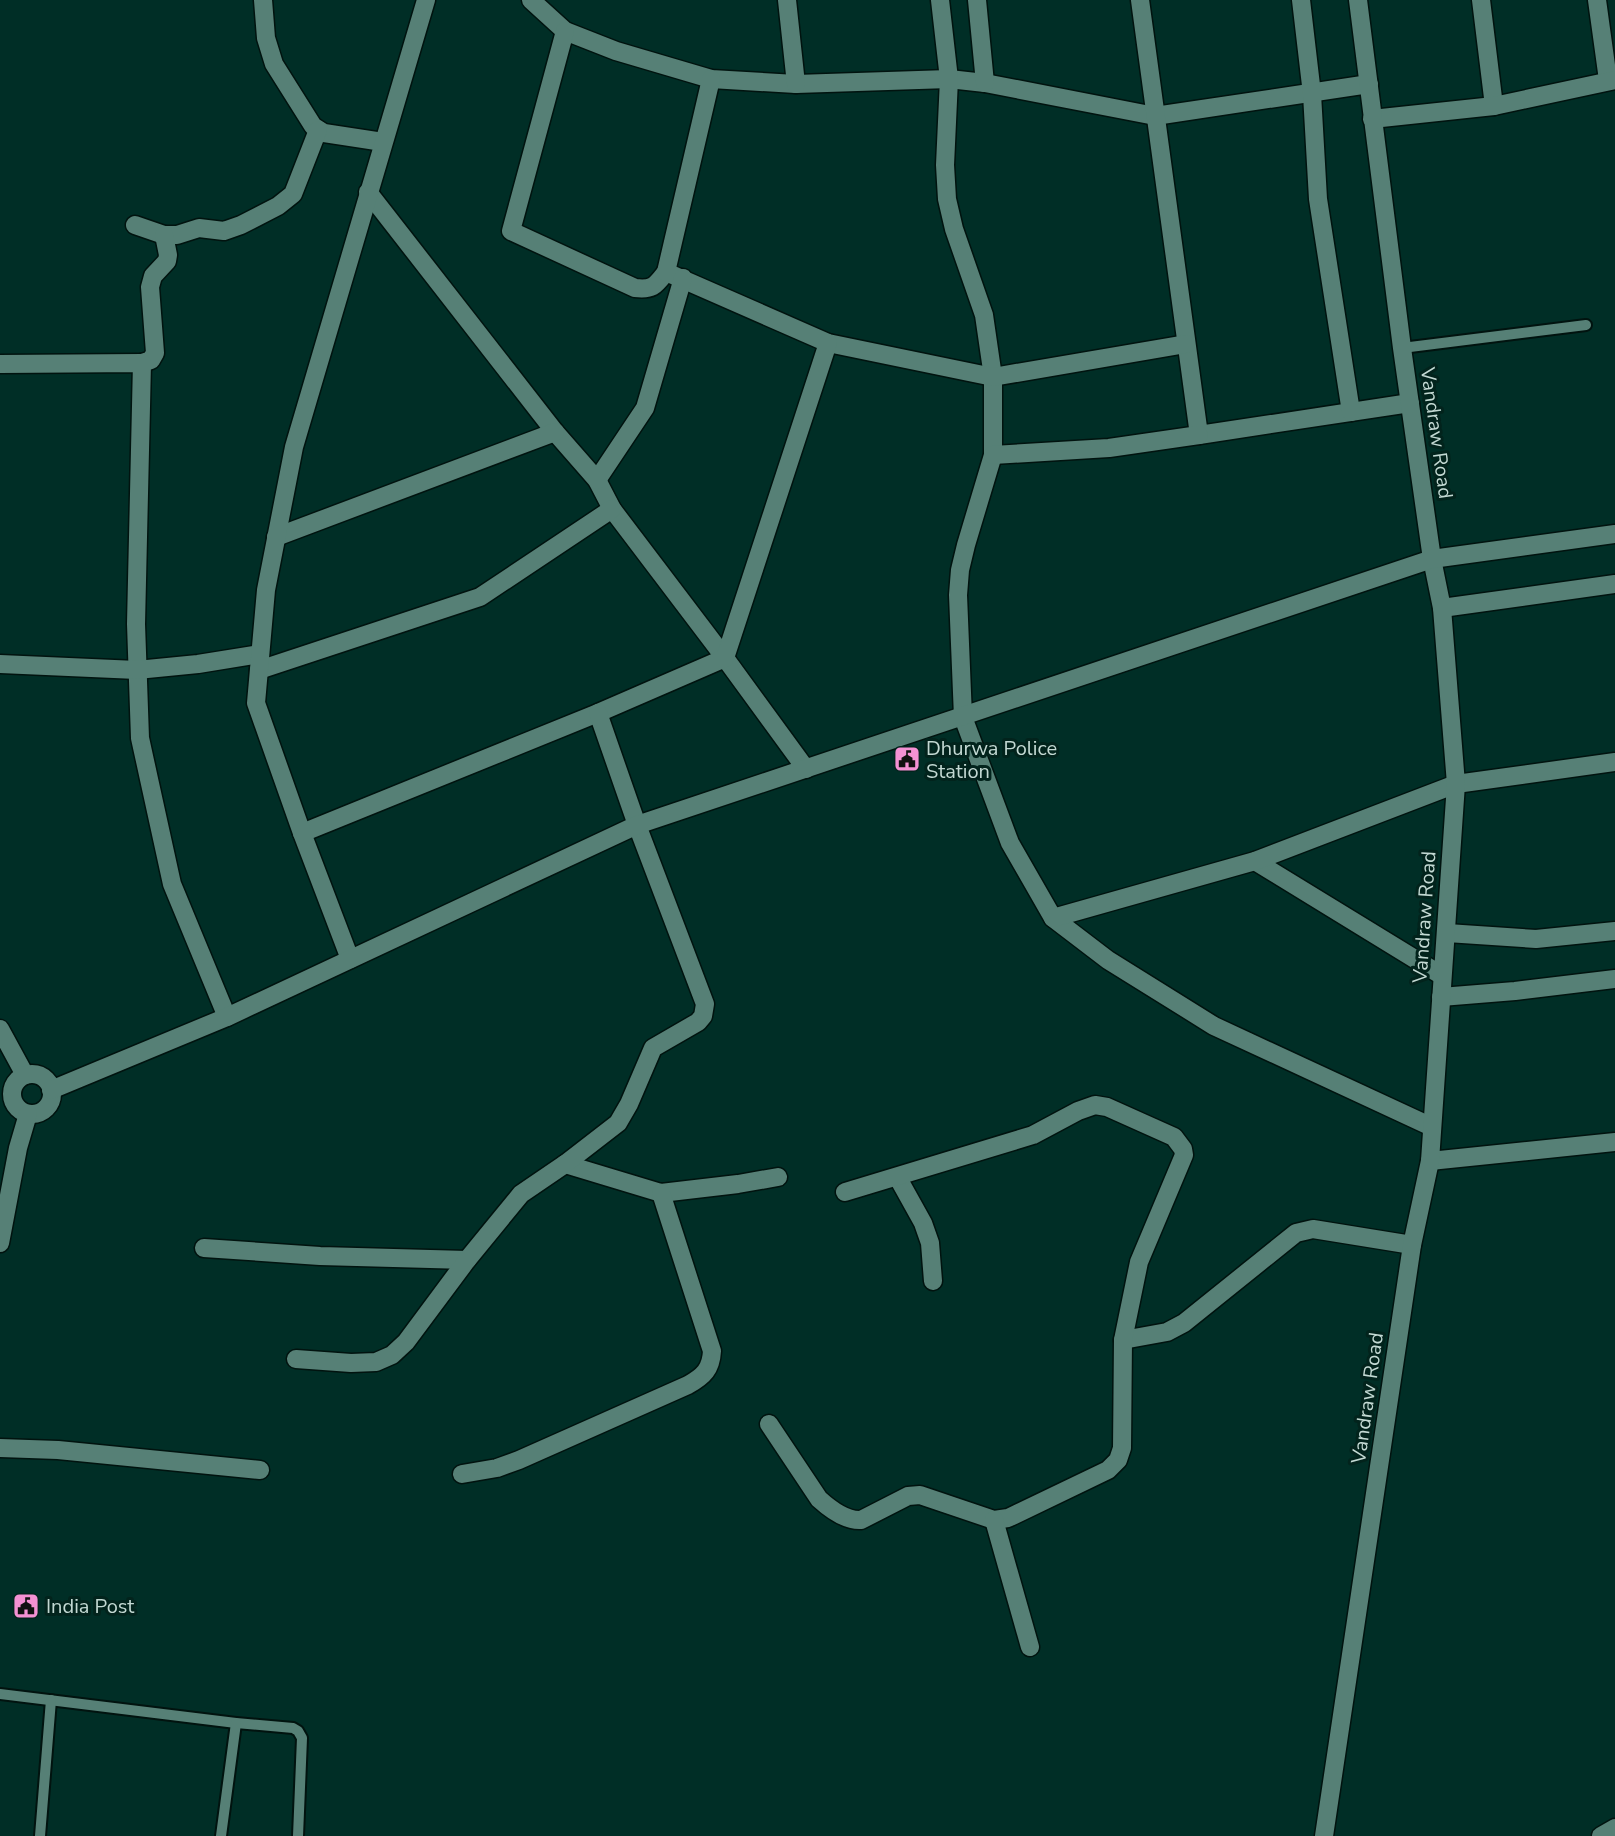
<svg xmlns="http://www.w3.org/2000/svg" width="1615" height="1836" viewBox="0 0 1615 1836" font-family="'Nunito Sans',sans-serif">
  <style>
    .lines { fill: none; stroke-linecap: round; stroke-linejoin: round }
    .lane-casing { stroke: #01130f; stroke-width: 14 }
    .street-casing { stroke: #01130f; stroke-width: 21 }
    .secondary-casing { stroke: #01130f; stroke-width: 21 }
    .lane { stroke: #568076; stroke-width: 10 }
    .street { stroke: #568076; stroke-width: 18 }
    .secondary { stroke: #568076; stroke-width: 18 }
    .labels { text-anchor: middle; stroke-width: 6; stroke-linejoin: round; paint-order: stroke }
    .street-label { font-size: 20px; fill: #c3d9d3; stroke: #02231c }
    .poi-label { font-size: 20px; fill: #c3d9d3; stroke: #02231c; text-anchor: start }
  </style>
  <rect width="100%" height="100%" fill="#002e26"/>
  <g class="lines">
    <defs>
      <g id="lane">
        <path d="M1402,348L1586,325"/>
        <path d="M0,1694L236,1723L293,1728L298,1731L302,1738L298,1836"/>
        <path d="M40,1836L51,1700"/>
        <path d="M221,1836L236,1723"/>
      </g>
      <g id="street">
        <path d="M263,0L266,38L274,64L313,126L324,133L383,142"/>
        <path d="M531,0L565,31L616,51L711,79L796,84L949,79L985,83L1155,116L1369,84"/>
        <path d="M787,0L796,84"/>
        <path d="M940,0L949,79L945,165L947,199L954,229L984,315L993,377V455L966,545L960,570L958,595L963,717L1010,843L1053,918L1108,960L1214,1026L1432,1127"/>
        <path d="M977,0L985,83"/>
        <path d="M1140,0L1199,435L1410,403"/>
        <path d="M1301,0L1312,94L1318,199L1351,412"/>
        <path d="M1481,0L1494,106"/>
        <path d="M1597,0L1608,80"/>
        <path d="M565,31L511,231L635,288C653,290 655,286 666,272"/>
        <path d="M711,79L666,272L828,343L993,377L1186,344"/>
        <path d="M1372,119L1494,106L1615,80"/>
        <path d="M368,192L555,432L597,480L612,509L725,658L806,769"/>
        <path d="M135,225L164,235H177L199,228L224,231L241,225L278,206L293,194L318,130"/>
        <path d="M142,363L151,360L155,353L150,287L153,276L167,261L168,255L164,235"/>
        <path d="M0,364L142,363L136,624L140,738L172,884L227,1017"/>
        <path d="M993,455L1109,448L1199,435"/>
        <path d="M597,480L645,408L683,278"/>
        <path d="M276,537L555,432"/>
        <path d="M1442,608L1615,584"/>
        <path d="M0,664L137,670L198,664L260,654"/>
        <path d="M259,670L480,597L612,509"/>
        <path d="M302,833L598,713L725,658L828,343"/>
        <path d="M1255,861L1441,975"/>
        <path d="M1053,918L1255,861L1456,784L1615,762"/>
        <path d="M1447,933L1536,939L1615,931"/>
        <path d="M350,959L302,833L256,703L266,590L294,447L426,0"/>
        <path d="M1441,997L1515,991L1615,979"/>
        <path d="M1430,1161L1615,1142"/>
        <path d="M565,1164L661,1193L738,1184L778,1177"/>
        <path d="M898,1178L923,1223L930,1243L933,1281"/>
        <path d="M204,1248L320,1256L467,1260"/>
        <path d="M1123,1340L1167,1332L1184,1323L1296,1233L1313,1229L1412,1245"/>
        <path d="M296,1359L351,1363L376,1362L392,1355L406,1342L467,1260L521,1194L565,1164L618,1123L629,1104L653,1048L698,1022L703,1016L705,1004L637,825L598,713"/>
        <path d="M769,1424L819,1499C830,1509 846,1521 861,1520L908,1496L920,1495L994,1520L1008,1518L1108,1470L1118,1460L1122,1448L1123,1340L1139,1262L1184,1155L1183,1149L1174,1137L1107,1107L1095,1105L1078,1111L1033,1135L845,1192"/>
        <path d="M0,1448L58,1450L260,1470"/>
        <path d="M462,1474L497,1468L519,1460L688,1385C704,1376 711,1369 712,1351L661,1193"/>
        <path d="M994,1520L1030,1647"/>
        <path d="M1324,1836L1412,1245L1430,1161L1456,784L1442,608L1432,559L1402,348L1358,0"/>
        <path d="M1601,1836L1615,1828"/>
      </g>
      <g id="secondary">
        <path d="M0,1029L25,1075"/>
        <circle cx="32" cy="1094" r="20"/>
        <path d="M51,1090L227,1017L637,825L1432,559L1615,534"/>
        <path d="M0,1243L18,1148L28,1114"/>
      </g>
    </defs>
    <!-- lane casing -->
    <use href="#lane" class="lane-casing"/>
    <!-- street casing -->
    <use href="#street" class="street-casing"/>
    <!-- secondary casing -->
    <use href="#secondary" class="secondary-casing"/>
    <!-- lane -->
    <use href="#lane" class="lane"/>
    <!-- street -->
    <use href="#street" class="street"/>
    <!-- secondary -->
    <use href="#secondary" class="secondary"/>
  </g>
  <!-- icons -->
  <defs>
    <symbol id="civic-square" viewBox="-11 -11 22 22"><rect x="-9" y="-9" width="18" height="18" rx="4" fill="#f491d3" stroke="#02231c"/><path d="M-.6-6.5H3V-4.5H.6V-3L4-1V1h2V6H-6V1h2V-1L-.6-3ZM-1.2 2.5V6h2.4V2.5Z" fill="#111"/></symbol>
  </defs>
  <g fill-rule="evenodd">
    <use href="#civic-square" x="892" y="744" width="30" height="30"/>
    <use href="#civic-square" x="11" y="1591" width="30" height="30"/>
  </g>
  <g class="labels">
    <!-- street labels -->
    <g class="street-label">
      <text transform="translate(1437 433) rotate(82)" y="7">Vandraw Road</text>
      <text transform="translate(1424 917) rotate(-86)" y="7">Vandraw Road</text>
      <text transform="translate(1367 1398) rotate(-82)" y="7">Vandraw Road</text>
    </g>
    <!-- poi labels -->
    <g class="poi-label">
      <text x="926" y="755">Dhurwa Police<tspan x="926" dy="23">Station</tspan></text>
      <text x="46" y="1613">India Post</text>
    </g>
  </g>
</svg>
